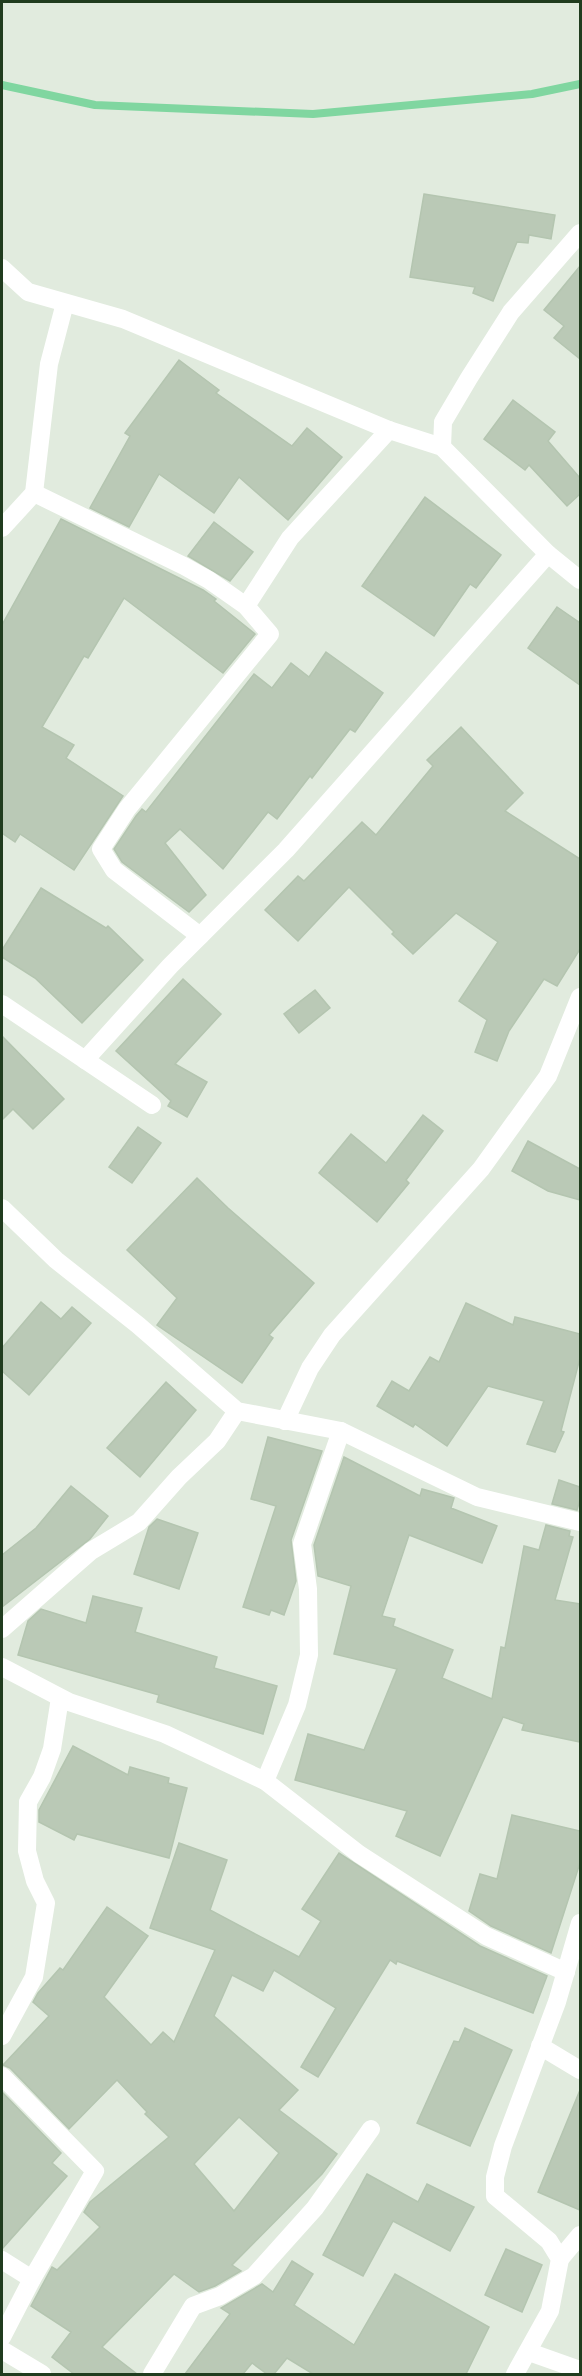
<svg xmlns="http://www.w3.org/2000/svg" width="582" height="2376" viewBox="0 0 582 2376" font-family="Raleway,sans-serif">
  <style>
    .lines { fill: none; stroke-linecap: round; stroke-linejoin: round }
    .stream { stroke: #80d6a0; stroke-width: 8 }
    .building { fill: #bac9b6; stroke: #b4c5b0; stroke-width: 1.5; fill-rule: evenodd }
    .minor { stroke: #fff; stroke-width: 18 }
  </style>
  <rect width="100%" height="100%" fill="#e1ebde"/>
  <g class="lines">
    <!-- stream -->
    <path class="stream" d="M2,85L95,105L313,114L532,94L580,84"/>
  </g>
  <!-- building -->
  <g class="building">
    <path d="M424,194L555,215L551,239L529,235L528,243L517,242L493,301L473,293L475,287L410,277Z"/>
    <path d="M580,266V359L554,338L564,326L544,310Z"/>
    <path d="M179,360L219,390L216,393L292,446L307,428L342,457L288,520L239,477L214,513L159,474L129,527L90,508L130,436L125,433Z"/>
    <path d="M513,400L555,432L548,441L580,478V494L567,506L529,465L525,470L484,439Z"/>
    <path d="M425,497L501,555L476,588L470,584L434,636L362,586Z"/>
    <path d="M61,519L203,590L216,599L214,601L255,634L223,673L124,598L88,658L84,656L42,727L74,745L66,758L123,796L74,870L20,834L15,842L2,833V625Z"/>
    <path d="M214,522L253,552L230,581L188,556Z"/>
    <path d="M557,607L580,623V685L528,648Z"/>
    <path d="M326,652L383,693L355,732L350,729L312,778L310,776L277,819L268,812L223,869L180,829L165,843L206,895L189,912L122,862L114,849L136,816L142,809L146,812L254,674L272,688L291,663L309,677Z"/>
    <path d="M461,727L523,793L505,811L580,859V949L557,986L544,979L509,1031L497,1061L475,1052L487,1020L459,1001L498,942L456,913L413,954L392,934L394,932L349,887L298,941L265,910L298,876L304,881L362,822L376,835L433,766L427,760Z"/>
    <path d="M41,888L106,928L108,926L143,960L82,1023L35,978L2,957V950Z"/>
    <path d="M183,979L221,1014L175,1064L207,1082L187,1117L168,1106L171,1101L116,1051Z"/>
    <path d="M315,990L330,1008L299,1033L284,1014Z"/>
    <path d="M2,1036L64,1099L33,1129L13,1109L2,1120Z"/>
    <path d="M423,1115L443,1131L406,1180L409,1183L377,1222L319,1173L351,1134L386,1163Z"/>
    <path d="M138,1127L161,1143L132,1183L109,1167Z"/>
    <path d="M528,1141L580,1169V1200L548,1191L512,1171Z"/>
    <path d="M197,1178L228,1208L314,1283L269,1335L273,1338L242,1383L157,1325L177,1298L127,1250Z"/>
    <path d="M41,1302L61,1319L72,1307L91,1323L29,1395L2,1371V1348Z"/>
    <path d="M466,1303L513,1325L515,1317L580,1334V1358L561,1431L564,1432L555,1452L527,1444L544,1401L488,1386L447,1446L415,1424L413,1427L377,1406L392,1381L409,1391L430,1357L439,1362Z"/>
    <path d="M166,1382L196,1410L140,1477L107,1448Z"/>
    <path d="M268,1437L322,1451L291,1540L296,1581L284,1615L271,1610L269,1615L243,1607L276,1506L251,1499Z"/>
    <path d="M344,1457L420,1496L422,1489L451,1497L454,1498L451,1508L497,1526L482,1563L409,1535L382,1616L395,1619L393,1626L453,1650L442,1678L492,1699L501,1647L505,1648L524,1546L539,1550L546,1525L570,1531L569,1536L573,1537L555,1600L580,1604V1742L522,1730L524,1724L503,1717L440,1856L396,1836L407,1811L295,1780L308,1734L364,1750L397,1669L334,1654L351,1586L318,1576L314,1545Z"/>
    <path d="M559,1480L580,1487V1500L577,1510L552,1504Z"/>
    <path d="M71,1486L108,1516L90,1539L2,1607V1555L36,1528Z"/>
    <path d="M157,1519L198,1533L179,1589L134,1574L149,1527Z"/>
    <path d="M93,1596L142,1608L135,1632L217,1657L214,1668L277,1686L263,1734L157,1702L159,1695L18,1655L28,1621L41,1609L86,1623Z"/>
    <path d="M73,1746L128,1775L130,1767L169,1778L168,1783L187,1788L169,1858L77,1834L74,1840L39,1822V1810Z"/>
    <path d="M512,1815L580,1831V1863L551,1953L491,1926L469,1911L480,1874L497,1879Z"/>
    <path d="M179,1843L227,1860L210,1910L299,1957L321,1921L302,1909L339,1853L480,1946L547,1976L533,2013L397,1961L396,1964L390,1960L318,2077L301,2067L336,2008L274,1970L263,1991L232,1975L214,2016L298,2090L279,2110L337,2154L322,2174L232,2265L241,2271L215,2286L199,2292L174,2274L102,2347L137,2374H74L52,2357L71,2332L31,2306L52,2267L57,2270L100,2227L84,2212L90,2202L169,2137L145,2114L147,2112L117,2080L69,2129L10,2068L3,2065L49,2016L33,2002L38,1993L60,1968L63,1970L107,1907L148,1936L104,1997L151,2045L163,2032L174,2042L215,1950L150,1928ZM239,2117L279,2153L234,2211L194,2164Z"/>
    <path d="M465,2028L512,2050L470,2146L417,2123L454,2041L459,2042Z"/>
    <path d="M580,2090V2210L538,2192Z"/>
    <path d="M2,2092L61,2153L52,2163L67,2176L2,2249Z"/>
    <path d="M367,2174L418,2202L427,2184L474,2207L450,2251L393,2221L363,2276L323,2255Z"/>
    <path d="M506,2249L542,2265L522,2312L485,2295Z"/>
    <path d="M292,2261L313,2274L294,2305L354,2345L395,2274L489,2327L466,2374H313L287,2358L274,2374H267L252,2363L243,2374H185L230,2314L221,2308L262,2284L273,2292Z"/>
  </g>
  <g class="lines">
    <!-- minor -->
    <g class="minor">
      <path d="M2,268L28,292L123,319L389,430L442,447L548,554L580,580"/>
      <path d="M442,447L443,422L469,378L511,312L580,233"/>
      <path d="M34,493L184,566L209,580L246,606L270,634L127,809L101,849L114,870L200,936"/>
      <path d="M2,528L34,493L49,364L65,303"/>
      <path d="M246,606L290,538L389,430"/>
      <path d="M2,1004L152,1105"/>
      <path d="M85,1060L170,966L286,850L548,554"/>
      <path d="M2,1208L56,1260L138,1325L237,1411L341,1431L477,1497L580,1522"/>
      <path d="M285,1421L310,1368L332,1335L481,1169L548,1076L580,997"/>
      <path d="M2,1629L91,1551L139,1522L179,1477L217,1441L237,1411"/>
      <path d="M2,1667L69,1702L165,1734L265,1781L359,1854L486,1936L566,1972"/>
      <path d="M265,1781L297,1705L309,1655L308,1589L302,1544L341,1431"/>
      <path d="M2,2036L34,1977L46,1903L35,1881L27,1851L28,1802L42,1777L52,1749L60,1698"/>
      <path d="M540,2046L580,2070"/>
      <path d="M2,2076L95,2171L32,2279L2,2337"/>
      <path d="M560,2259L580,2235"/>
      <path d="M2,2260L32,2279"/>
      <path d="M2,2350L42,2374"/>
      <path d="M529,2352L580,2370"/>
      <path d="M152,2374L193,2306L220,2296L254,2276L315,2208L371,2129"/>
      <path d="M515,2374L550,2311L560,2259L549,2241L495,2196V2177L503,2146L557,2002L580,1923"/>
    </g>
  </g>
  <!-- border -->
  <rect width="582" height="2376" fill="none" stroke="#203c1e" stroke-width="6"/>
</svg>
